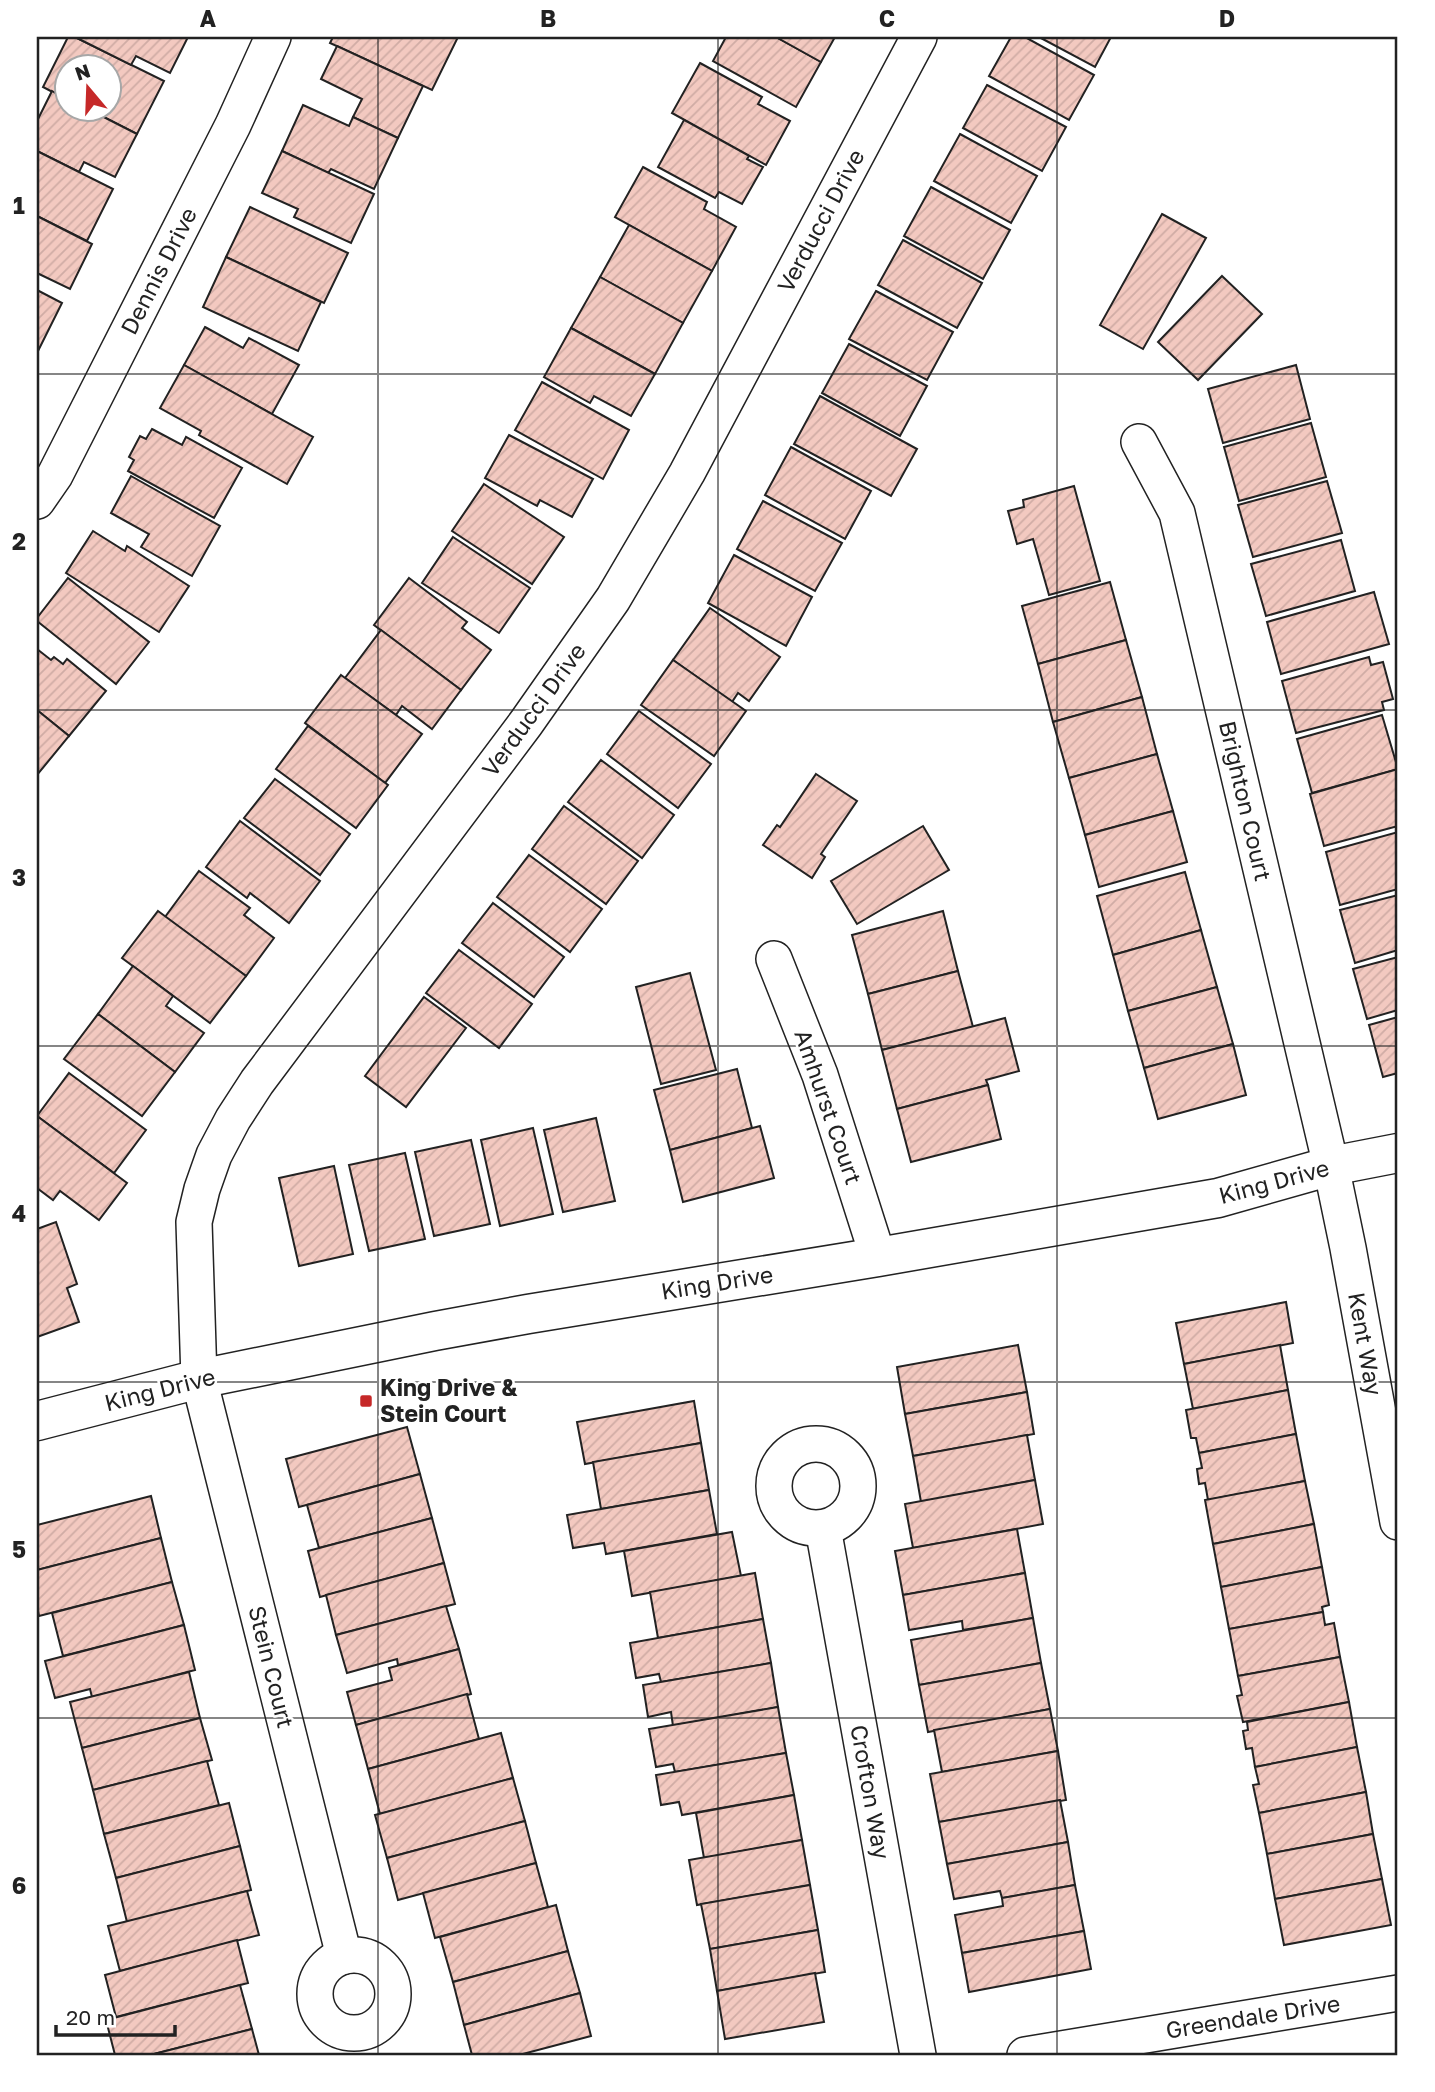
<svg xmlns="http://www.w3.org/2000/svg" width="1435" height="2092" viewBox="0 0 1435 2092" font-family="'Golos Text',sans-serif">
  <style>
    .building { fill: url(#building-hatch); stroke: #222; stroke-width: 2 }
    .lines { fill: none; stroke-linecap: round; stroke-linejoin: round }
    .minor-casing { stroke: #222; stroke-width: 38 }
    .tertiary-casing { stroke: #222; stroke-width: 41 }
    .minor { stroke: #fff; stroke-width: 35 }
    .tertiary { stroke: #fff; stroke-width: 38 }
    .grid { fill: none; stroke: #222; stroke-width: 2; stroke-opacity: 0.55 }
    .poi-dot { fill: #c62828; stroke: #fff; stroke-width: 2.5 }
    .labels { text-anchor: middle; stroke-width: 5; stroke-linejoin: round; paint-order: stroke }
    .street-label { font-size: 23px; fill: #222; stroke: #fff }
    .poi-label { font-size: 23px; font-weight: bold; fill: #222; stroke: #fff; text-anchor: start }
    .neatline { fill: none; stroke: #222; stroke-width: 2.5 }
    .grid-label { font-size: 23px; text-anchor: middle; font-weight: bold; fill: #222 }
  </style>
  <defs>
    <pattern id="building-hatch" width="6" height="6" patternUnits="userSpaceOnUse" patternTransform="scale(1.75)"><rect width="6" height="6" fill="#f3c9c0"/><path d="M-1 1l2-2M0 6l6-6M5 7l2-2" fill="none" stroke="#d0aca5"/></pattern>
  </defs>
  <rect width="100%" height="100%" fill="#fff"/>
  <!-- building -->
  <g class="building">
    <path d="M68,37H75L164,81L137,134L86,108H108V66H66V99L43,87Z"/>
    <path d="M75,37H188L170,73L136,56L131,65Z"/>
    <path d="M333,37H458L432,90L330,43Z"/>
    <path d="M726,37H776L821,62L796,107L713,61Z"/>
    <path d="M776,37H835L821,62Z"/>
    <path d="M1011,37H1025L1094,75L1069,120L989,76Z"/>
    <path d="M1039,37H1111L1095,67Z"/>
    <path d="M337,46L423,86L398,138L353,117L362,99L321,79Z"/>
    <path d="M700,63L762,97L758,104L790,121L766,165L672,113Z"/>
    <path d="M987,85L1066,127L1042,171L963,128Z"/>
    <path d="M52,91L66,99V108H86L137,134L115,177L84,162L79,172L37,151V121Z"/>
    <path d="M303,105L349,126L353,117L398,138L374,189L331,169L328,173L282,151Z"/>
    <path d="M684,120L749,156L747,159L763,167L742,204L719,192L715,198L658,167Z"/>
    <path d="M960,134L1037,176L1011,223L934,181Z"/>
    <path d="M37,151L113,189L87,241L37,216Z"/>
    <path d="M282,151L374,194L351,243L294,217L298,209L262,193Z"/>
    <path d="M643,167L707,202L704,209L736,227L712,271L615,217Z"/>
    <path d="M931,187L1010,230L983,279L904,236Z"/>
    <path d="M250,207L348,253L324,303L226,257Z"/>
    <path d="M1162,214L1206,238L1143,349L1100,325Z"/>
    <path d="M37,216L92,244L70,289L37,273Z"/>
    <path d="M629,225L712,271L683,323L600,277Z"/>
    <path d="M903,240L982,283L957,328L878,285Z"/>
    <path d="M226,257L321,302L298,351L203,307Z"/>
    <path d="M1222,276L1262,314L1198,380L1158,342Z"/>
    <path d="M600,277L683,323L655,374L571,328Z"/>
    <path d="M37,290L62,303L38,351L37,350Z"/>
    <path d="M876,291L953,332L927,380L849,339Z"/>
    <path d="M205,327L243,348L249,338L299,365L272,414L184,365Z"/>
    <path d="M571,328L655,374L631,416L594,396L590,403L544,377Z"/>
    <path d="M849,344L927,386L900,436L822,393Z"/>
    <path d="M184,365L313,437L287,484L199,435L201,431L160,408Z"/>
    <path d="M1296,365L1310,419L1223,443L1208,389Z"/>
    <path d="M542,382L629,430L603,479L515,430Z"/>
    <path d="M820,396L917,449L891,496L794,444Z"/>
    <path d="M1311,423L1326,477L1239,501L1224,447Z"/>
    <path d="M152,429L182,445L186,437L242,468L214,518L128,471L134,460L129,457L140,436L146,439Z"/>
    <path d="M509,435L593,479L572,517L540,500L537,506L485,478Z"/>
    <path d="M791,447L871,491L845,539L765,495Z"/>
    <path d="M131,476L220,526L192,576L141,547L149,534L111,513Z"/>
    <path d="M1327,481L1342,533L1253,557L1238,505Z"/>
    <path d="M484,484L564,537L532,584L452,531Z"/>
    <path d="M1074,486L1100,581L1049,595L1033,539L1017,544L1008,511L1024,507L1023,500Z"/>
    <path d="M763,501L842,543L815,591L737,549Z"/>
    <path d="M93,531L125,551L127,546L189,586L159,632L66,573Z"/>
    <path d="M453,537L530,588L499,633L422,583Z"/>
    <path d="M1341,540L1355,591L1266,616L1251,564Z"/>
    <path d="M734,555L812,597L786,646L708,603Z"/>
    <path d="M68,578L149,642L116,684L37,621V618Z"/>
    <path d="M409,578L467,622L462,628L491,650L461,690L374,625Z"/>
    <path d="M1110,582L1126,640L1038,664L1022,606Z"/>
    <path d="M1374,592L1389,644L1281,674L1267,622Z"/>
    <path d="M710,608L780,657L749,701L738,693L732,702L673,660Z"/>
    <path d="M381,630L461,690L432,729L402,706L396,715L345,678Z"/>
    <path d="M1126,640L1142,697L1053,722L1038,664Z"/>
    <path d="M37,649L51,660L54,657L63,664L67,659L106,691L69,736L37,710Z"/>
    <path d="M1369,657L1371,665L1383,662L1393,699L1382,702L1384,710L1296,733L1282,681Z"/>
    <path d="M673,660L746,711L714,756L641,705Z"/>
    <path d="M341,675L422,734L385,783L305,723Z"/>
    <path d="M1142,697L1157,754L1069,778L1053,722Z"/>
    <path d="M37,710L69,736L37,775Z"/>
    <path d="M639,711L711,764L678,808L607,754Z"/>
    <path d="M1382,715L1398,769L1312,793L1297,739Z"/>
    <path d="M308,726L388,785L356,828L276,769Z"/>
    <path d="M1157,754L1173,811L1085,835L1069,778Z"/>
    <path d="M601,760L674,815L642,858L568,802Z"/>
    <path d="M1398,769V826L1324,846L1310,794Z"/>
    <path d="M816,774L857,801L821,854L825,857L812,878L763,845L777,825L780,827Z"/>
    <path d="M275,779L350,834L320,875L244,818Z"/>
    <path d="M564,806L638,861L606,904L532,849Z"/>
    <path d="M1173,811L1187,862L1099,887L1085,835Z"/>
    <path d="M240,821L320,881L289,923L250,893L247,898L206,867Z"/>
    <path d="M923,826L949,870L857,924L831,881Z"/>
    <path d="M1398,832V889L1340,905L1326,852Z"/>
    <path d="M529,855L602,909L570,952L497,897Z"/>
    <path d="M199,871L250,908L244,915L274,938L246,976L165,917Z"/>
    <path d="M1185,872L1201,930L1113,955L1097,896Z"/>
    <path d="M1398,895V950L1355,963L1340,910Z"/>
    <path d="M493,903L564,957L534,997L462,943Z"/>
    <path d="M158,911L246,976L210,1023L122,958Z"/>
    <path d="M943,911L958,971L868,994L852,935Z"/>
    <path d="M1201,930L1217,987L1128,1011L1113,955Z"/>
    <path d="M459,950L532,1004L499,1048L426,993Z"/>
    <path d="M1398,957V1010L1367,1019L1353,969Z"/>
    <path d="M133,966L173,996L166,1006L204,1033L175,1072L98,1014Z"/>
    <path d="M958,971L973,1027L882,1050L868,994Z"/>
    <path d="M690,973L716,1070L661,1084L636,987Z"/>
    <path d="M1217,987L1233,1044L1144,1068L1128,1011Z"/>
    <path d="M424,997L466,1028L406,1107L365,1076Z"/>
    <path d="M98,1014L175,1072L142,1116L64,1059Z"/>
    <path d="M1398,1017V1073L1383,1077L1369,1025Z"/>
    <path d="M1005,1018L1019,1071L986,1080L988,1085L897,1109L882,1050Z"/>
    <path d="M1233,1044L1246,1095L1158,1119L1144,1068Z"/>
    <path d="M737,1069L752,1128L670,1150L654,1090Z"/>
    <path d="M69,1073L146,1130L114,1173L37,1116Z"/>
    <path d="M988,1085L1001,1139L911,1162L897,1109Z"/>
    <path d="M37,1116L127,1183L99,1220L60,1191L53,1200L37,1188Z"/>
    <path d="M596,1118L615,1201L563,1212L544,1130Z"/>
    <path d="M760,1126L774,1178L683,1202L670,1150Z"/>
    <path d="M533,1128L553,1214L500,1226L481,1140Z"/>
    <path d="M471,1140L490,1224L434,1236L415,1152Z"/>
    <path d="M405,1153L425,1239L369,1251L349,1165Z"/>
    <path d="M334,1166L353,1254L299,1266L279,1178Z"/>
    <path d="M56,1222L77,1284L67,1288L79,1322L37,1337V1229Z"/>
    <path d="M1286,1302L1293,1343L1184,1364L1176,1323Z"/>
    <path d="M1018,1345L1027,1392L905,1414L897,1367Z"/>
    <path d="M1280,1345L1288,1390L1193,1409L1184,1364Z"/>
    <path d="M1288,1390L1296,1434L1199,1453L1196,1438H1191L1186,1410Z"/>
    <path d="M1027,1392L1034,1434L913,1456L905,1414Z"/>
    <path d="M694,1401L701,1443L585,1464L577,1422Z"/>
    <path d="M407,1427L420,1474L299,1507L286,1459Z"/>
    <path d="M1296,1434L1305,1481L1208,1500L1205,1483L1199,1484L1197,1469L1202,1468L1199,1453Z"/>
    <path d="M1027,1435L1035,1480L921,1502L913,1456Z"/>
    <path d="M701,1443L709,1490L601,1509L593,1462Z"/>
    <path d="M420,1474L432,1518L319,1548L307,1505Z"/>
    <path d="M1035,1480L1043,1524L913,1548L905,1504Z"/>
    <path d="M1305,1481L1314,1524L1213,1544L1205,1500Z"/>
    <path d="M709,1490L717,1534L606,1554L604,1543L573,1548L567,1515Z"/>
    <path d="M151,1496L161,1538L37,1570V1525Z"/>
    <path d="M432,1518L444,1563L320,1597L308,1551Z"/>
    <path d="M1314,1524L1322,1567L1221,1587L1213,1544Z"/>
    <path d="M1017,1529L1025,1573L903,1595L895,1551Z"/>
    <path d="M732,1532L741,1576L632,1596L624,1551Z"/>
    <path d="M161,1538L172,1582L39,1616L37,1606V1570Z"/>
    <path d="M444,1563L455,1604L336,1635L326,1595Z"/>
    <path d="M1322,1567L1329,1605L1322,1607L1323,1612L1229,1629L1221,1587Z"/>
    <path d="M755,1573L763,1619L658,1638L650,1592Z"/>
    <path d="M1025,1573L1033,1618L963,1630L962,1621L909,1630L903,1595Z"/>
    <path d="M172,1582L184,1625L63,1656L52,1613Z"/>
    <path d="M446,1606L459,1649L398,1665L397,1659L347,1673L336,1635Z"/>
    <path d="M1323,1612L1325,1625L1334,1623L1340,1657L1238,1676L1229,1629Z"/>
    <path d="M1033,1618L1041,1663L919,1685L911,1640Z"/>
    <path d="M763,1619L771,1663L661,1682L659,1674L636,1678L630,1643Z"/>
    <path d="M184,1625L195,1670L92,1697L90,1689L55,1698L45,1661Z"/>
    <path d="M459,1649L471,1694L356,1725L347,1692L392,1680L389,1668Z"/>
    <path d="M1340,1657L1349,1702L1243,1722L1237,1696L1242,1695L1238,1676Z"/>
    <path d="M771,1663L778,1707L673,1726L671,1712L648,1717L643,1685Z"/>
    <path d="M1041,1663L1050,1709L928,1732L919,1685Z"/>
    <path d="M189,1672L200,1718L82,1748L70,1702Z"/>
    <path d="M467,1694L479,1739L368,1769L356,1725Z"/>
    <path d="M1349,1702L1357,1747L1255,1767L1252,1748L1246,1749L1243,1731L1248,1730L1247,1722Z"/>
    <path d="M778,1707L786,1753L675,1772L673,1764L656,1767L649,1729Z"/>
    <path d="M1050,1709L1058,1751L942,1772L934,1730Z"/>
    <path d="M200,1718L212,1760L93,1790L82,1748Z"/>
    <path d="M501,1733L513,1778L380,1814L368,1769Z"/>
    <path d="M1357,1747L1366,1792L1259,1813L1253,1785L1259,1784L1255,1767Z"/>
    <path d="M1058,1751L1066,1800L939,1822L930,1774Z"/>
    <path d="M786,1753L794,1795L682,1815L679,1802L661,1805L656,1775Z"/>
    <path d="M207,1761L219,1805L104,1834L93,1790Z"/>
    <path d="M513,1778L525,1821L387,1858L375,1815Z"/>
    <path d="M1366,1792L1373,1834L1267,1854L1259,1813Z"/>
    <path d="M794,1795L802,1840L704,1858L696,1813Z"/>
    <path d="M1060,1800L1068,1842L947,1864L939,1822Z"/>
    <path d="M229,1803L240,1846L116,1878L104,1834Z"/>
    <path d="M525,1821L536,1863L398,1900L387,1858Z"/>
    <path d="M1373,1834L1382,1879L1275,1899L1267,1854Z"/>
    <path d="M802,1840L810,1885L697,1905L689,1860Z"/>
    <path d="M1068,1842L1075,1885L1002,1898L1000,1891L954,1899L947,1864Z"/>
    <path d="M240,1846L251,1890L127,1922L116,1878Z"/>
    <path d="M536,1863L548,1907L435,1938L423,1893Z"/>
    <path d="M1382,1879L1391,1925L1284,1945L1275,1899Z"/>
    <path d="M810,1885L818,1930L710,1949L701,1904Z"/>
    <path d="M1075,1885L1084,1931L962,1953L955,1915L1003,1906L1002,1898Z"/>
    <path d="M247,1891L259,1935L120,1971L108,1926Z"/>
    <path d="M556,1905L568,1951L453,1982L440,1937Z"/>
    <path d="M818,1930L825,1972L717,1991L710,1949Z"/>
    <path d="M1084,1931L1091,1969L969,1992L962,1953Z"/>
    <path d="M237,1940L248,1983L116,2017L105,1975Z"/>
    <path d="M568,1951L580,1993L464,2025L453,1982Z"/>
    <path d="M815,1973L824,2022L725,2039L717,1991Z"/>
    <path d="M240,1985L252,2029L150,2055H115L106,2020Z"/>
    <path d="M580,1993L591,2036L519,2055H472L464,2025Z"/>
    <path d="M252,2029L259,2055H150Z"/>
  </g>
  <g class="lines">
    <defs>
      <g id="minor">
        <path d="M1139,442L1177,513L1331,1166L1348,1248L1398,1522"/>
        <path d="M37,501L55,475L233,125L273,37"/>
        <path d="M774,959L820,1075L878,1257"/>
        <circle cx="816" cy="1486" r="42"/>
        <path d="M823,1528L918,2055"/>
        <circle cx="354" cy="1994" r="39"/>
        <path d="M344,1956L199,1379L194,1222L202,1189L214,1155L233,1119L257,1082L526,723L613,599L687,473L919,37"/>
        <path d="M1025,2055L1398,1993"/>
      </g>
      <path id="tertiary" d="M37,1421L199,1379L435,1331L528,1314L878,1257L1218,1198L1331,1166L1398,1153"/>
    </defs>
    <!-- minor casing -->
    <use href="#minor" class="minor-casing"/>
    <!-- tertiary casing -->
    <use href="#tertiary" class="tertiary-casing"/>
    <!-- minor -->
    <use href="#minor" class="minor"/>
    <!-- tertiary -->
    <use href="#tertiary" class="tertiary"/>
  </g>
  <!-- grid -->
  <path class="grid" d="M378,37V2055M718,37V2055M1057,37V2055M37,374H1398M37,710H1398M37,1046H1398M37,1382H1398M37,1718H1398"/>
  <!-- markers -->
  <rect class="poi-dot" x="359" y="1394" width="14" height="14" rx="3.5"/>
  <g class="labels">
    <!-- street labels -->
    <g class="street-label">
      <text transform="translate(821 221) rotate(-62)" y="8">Verducci Drive</text>
      <text transform="translate(159 271) rotate(-63)" y="8">Dennis Drive</text>
      <text transform="translate(534 710) rotate(-54)" y="8">Verducci Drive</text>
      <text transform="translate(1245 801) rotate(77)" y="8">Brighton Court</text>
      <text transform="translate(828 1107) rotate(71)" y="8">Amhurst Court</text>
      <text transform="translate(1274 1182) rotate(-15)" y="8">King Drive</text>
      <text transform="translate(717 1283) rotate(-9)" y="8">King Drive</text>
      <text transform="translate(1365 1344) rotate(80)" y="8">Kent Way</text>
      <text transform="translate(160 1390) rotate(-14)" y="8">King Drive</text>
      <text transform="translate(271 1667) rotate(76)" y="8">Stein Court</text>
      <text transform="translate(870 1792) rotate(80)" y="8">Crofton Way</text>
      <text transform="translate(1253 2017) rotate(-9)" y="8">Greendale Drive</text>
    </g>
    <!-- poi labels -->
    <g class="poi-label">
      <text x="380" y="1396">King Drive &amp;<tspan x="380" dy="26">Stein Court</tspan></text>
    </g>
  </g>
  <!-- border -->
  <rect width="1435" height="2092" fill="none" stroke="#ffffff" stroke-width="77"/>
  <!-- north arrow -->
  <g transform="translate(88 88) rotate(341)"><circle r="33" fill="#ffffff" stroke="#a7a7a7" stroke-width="2"/>
  <path d="M0-5L12 26L0 18L-12 26Z" fill="#c62828"/>
  <text y="-10" font-size="19" font-weight="bold" text-anchor="middle" fill="#222222">N</text>
  </g>
  <!-- scale -->
  <path d="M56 2025v10h119v-10" fill="none" stroke="#222222" stroke-width="3.5"/>
  <text x="66" y="2025" font-size="21" fill="#222222" stroke="#ffffff" stroke-width="5" paint-order="stroke">20 m</text>
  <rect x="38" y="38" width="1358" height="2016" class="neatline"/>
  <g class="grid-label">
    <text x="208" y="27">A</text>
    <text x="548" y="27">B</text>
    <text x="887" y="27">C</text>
    <text x="1227" y="27">D</text>
    <text x="19" y="214">1</text>
    <text x="19" y="550">2</text>
    <text x="19" y="886">3</text>
    <text x="19" y="1222">4</text>
    <text x="19" y="1558">5</text>
    <text x="19" y="1894">6</text>
  </g>
</svg>
